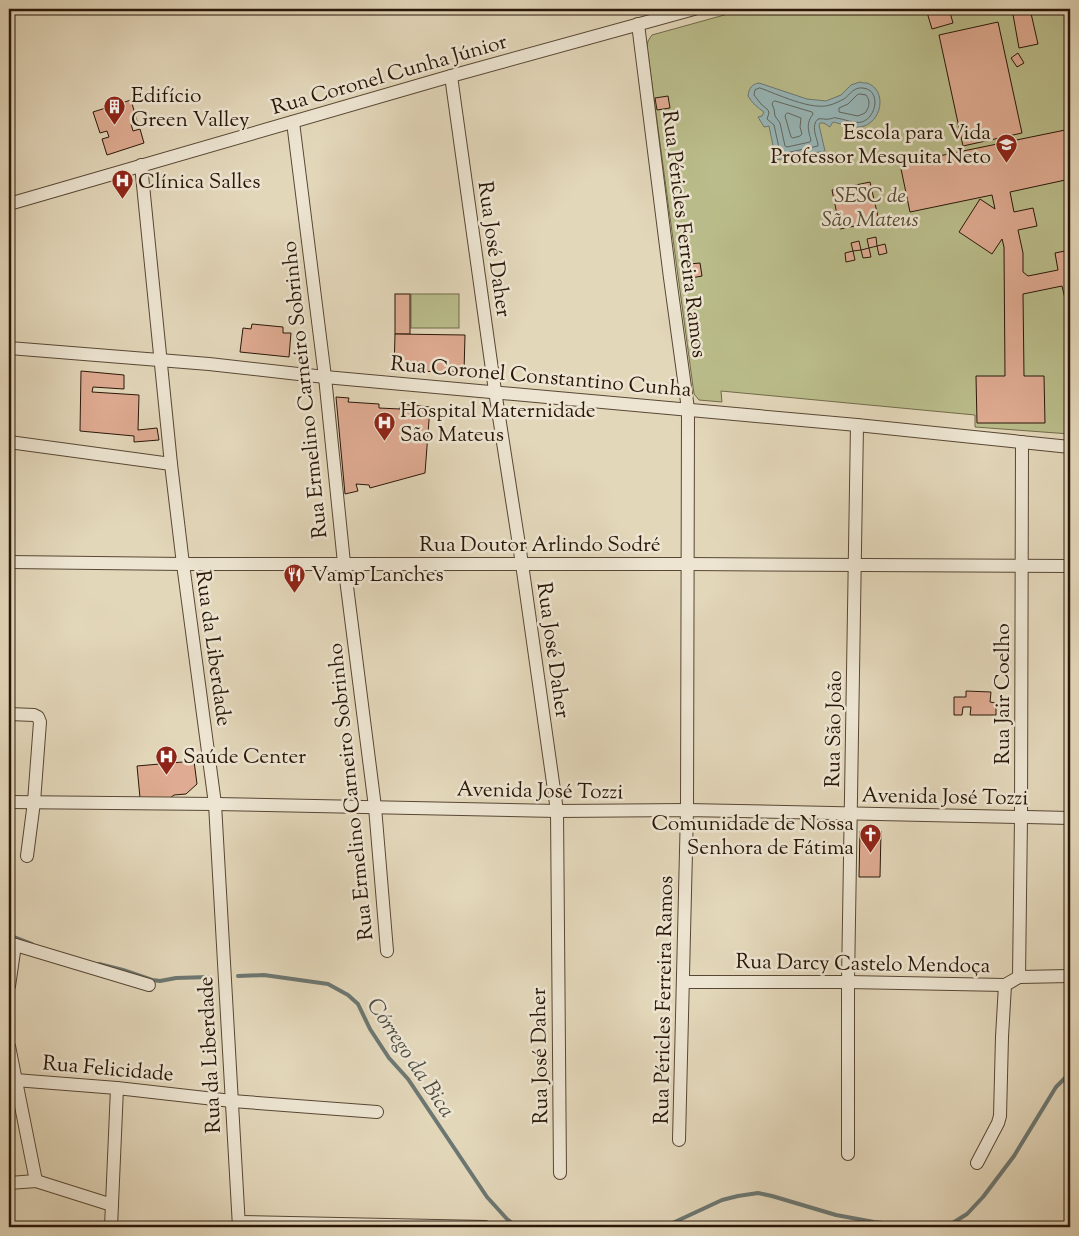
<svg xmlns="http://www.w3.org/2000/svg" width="1079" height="1236" viewBox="0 0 1079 1236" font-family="'Sorts Mill Goudy',serif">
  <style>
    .green { fill: #babd8b; stroke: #726a4a }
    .water { fill: #98b7b9; stroke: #6c7772 }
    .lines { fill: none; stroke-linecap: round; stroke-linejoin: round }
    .shore { stroke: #606760; stroke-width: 1 }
    .stream { stroke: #6c7772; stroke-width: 4 }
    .building { fill: #dfab92; stroke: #291708 }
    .minor-casing { stroke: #584734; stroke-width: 14 }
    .minor { stroke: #ede5d2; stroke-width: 12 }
    .labels { text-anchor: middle; stroke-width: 5; stroke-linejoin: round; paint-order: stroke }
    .street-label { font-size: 21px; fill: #291708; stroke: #ede5d2 }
    .poi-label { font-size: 21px; fill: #291708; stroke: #ede5d2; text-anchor: start }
    .park-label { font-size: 21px; font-style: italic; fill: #54492f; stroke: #ede5d2 }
    .water-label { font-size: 22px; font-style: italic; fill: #504f46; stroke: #ede5d2 }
  </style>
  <rect width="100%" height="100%" fill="#e3d7ba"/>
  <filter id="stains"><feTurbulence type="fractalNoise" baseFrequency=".004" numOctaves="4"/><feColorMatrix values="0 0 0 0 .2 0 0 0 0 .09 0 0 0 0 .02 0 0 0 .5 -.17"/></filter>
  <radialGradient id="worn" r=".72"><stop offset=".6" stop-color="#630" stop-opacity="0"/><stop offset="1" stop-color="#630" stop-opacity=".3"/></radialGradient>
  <!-- green -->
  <g class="green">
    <path d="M746,9H1070V434L975,427V415L721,391L722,402L699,400L694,394L647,47L648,41L652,35Z"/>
    <rect x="411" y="294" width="48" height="34"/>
  </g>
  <!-- water -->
  <path class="water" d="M860,82C862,83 865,83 867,83C888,90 882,124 860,127C855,128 840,124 834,122L832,123L830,127L824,123H820L819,125L825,151L776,160L769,126L764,127L758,117L762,116L764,112C758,108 752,103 748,96C749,88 752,84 759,83L807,99L826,101L841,95L851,85Z"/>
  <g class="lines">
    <!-- shore -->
    <g class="shore">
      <path d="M760,88C777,94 812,111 830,105C834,104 840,101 844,99C851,94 853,87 863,88C881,90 877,117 862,122C855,124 844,119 836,118C834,117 832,119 829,119C826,120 822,118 818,119C811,125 816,136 818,144V146L781,154L780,152L774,125L767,119L769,113L768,110L761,104L754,95L755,90Z"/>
      <path d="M860,94L866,95C871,101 869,108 865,113L858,116L839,112V108L848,104L857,95Z"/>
      <path d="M775,101L812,112L813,114C806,123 808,130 811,140L810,142L787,147L785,146L780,123L775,116L774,109L772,104L773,102Z"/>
      <path d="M788,113L801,118L800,127L802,134L800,136L793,138L791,137L785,116L786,114Z"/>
    </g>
    <!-- stream -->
    <g class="stream">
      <path d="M9,935L32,944"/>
      <path d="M99,964L123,970L152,980L160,981L176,978L209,977"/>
      <path d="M238,976L264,975L328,984L348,995L358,1004L370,1029L389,1058L408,1079L487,1197L507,1219L517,1227"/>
      <path d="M664,1227L722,1200L738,1196L758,1193L772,1196L836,1215L874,1222L911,1226L939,1227L951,1224L967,1214L983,1197L1014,1156L1056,1087L1070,1073"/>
    </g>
  </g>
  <!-- building -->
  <g class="building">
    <path d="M926,9H949L953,23L932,29Z"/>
    <path d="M1012,9H1030L1038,44L1019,48Z"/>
    <path d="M998,22L1022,133L963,146L939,35Z"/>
    <path d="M1018,53L1024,63L1017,67L1011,58Z"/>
    <path d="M668,96L670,108L657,110L655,98Z"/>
    <path d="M131,100L137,121L131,124L133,131L140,129L144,143L107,155L102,139L109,137L107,131L100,133L93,112Z"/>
    <path d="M1070,129V179L1010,192L1014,212L1033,208L1037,226L1018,230L1023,253V272L1028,276L1058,270L1055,253L1070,250V302L1066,303L1062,286L1023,294L1024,376H1044L1045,423H977L976,376H1005L1004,247L1002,239L992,254L959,232L980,199L995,209L992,195L910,212L900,164Z"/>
    <path d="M870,182L879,221L840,229L832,190Z"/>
    <path d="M876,237L877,246L869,248L867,239Z"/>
    <path d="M859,241L861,250L853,251L851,243Z"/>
    <path d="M885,244L887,253L879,255L877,246Z"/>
    <path d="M869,248L871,257L863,258L861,250Z"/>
    <path d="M853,251L855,260L846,262L845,253Z"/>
    <path d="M700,263L702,276L691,278L689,264Z"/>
    <rect x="395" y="294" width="15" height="40"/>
    <path d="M252,324L283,327V333H291L289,357L240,352L243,328L251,329Z"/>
    <path d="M395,334L465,335L464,372L394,371Z"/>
    <path d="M81,371L124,375V389L93,387L92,392L139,395L138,430L157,428L159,440L134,442V436L80,431Z"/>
    <path d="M336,397L349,398L348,402L379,404V408L400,409L401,404L430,407L425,473L370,488L369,485L356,484L358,491L345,494Z"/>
    <path d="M966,691L991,692L990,702L996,703V715H970L971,707H963L962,715H954V697H966Z"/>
    <path d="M194,761L197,784L186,794L174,795L170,798H140L137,766Z"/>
    <path d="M860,831H881L880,877H859Z"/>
  </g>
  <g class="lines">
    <defs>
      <g id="minor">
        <path d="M638,24L670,278L688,409L687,810L679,1140"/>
        <path d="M451,76L495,391L522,564L557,811L560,1173"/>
        <path d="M293,122L325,377L344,563L375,807L387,951"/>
        <path d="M141,165L171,464L183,564L215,804L239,1227"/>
        <path d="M9,204L451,76L694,9"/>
        <path d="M9,348L209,364L325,377L857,425L1070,447"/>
        <path d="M9,442L171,464"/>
        <path d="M9,562L183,564H688L1070,566"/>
        <path d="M9,714L34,715L38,717L40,722L34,802L27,856"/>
        <path d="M9,802L215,804L557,811L687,810L1070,818"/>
        <path d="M9,943L149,985"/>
        <path d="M1019,977L1021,817L1022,442"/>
        <path d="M683,982H848L1005,985L1019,977L1070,976"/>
        <path d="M9,986L15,945"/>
        <path d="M9,1046L36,1181"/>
        <path d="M15,1080L117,1088L232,1101L377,1112"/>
        <path d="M848,1154V982L857,425"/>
        <path d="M977,1163L998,1123L1000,1116L1002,1037L1005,985"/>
        <path d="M9,1183L36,1181L112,1205"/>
        <path d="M239,1222L485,1227"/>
        <path d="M111,1227L117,1088"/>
      </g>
    </defs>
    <!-- minor casing -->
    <use href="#minor" class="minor-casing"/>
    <!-- minor -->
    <use href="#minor" class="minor"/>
  </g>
  <!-- icons -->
  <defs>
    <symbol id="building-pin" viewBox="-11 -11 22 30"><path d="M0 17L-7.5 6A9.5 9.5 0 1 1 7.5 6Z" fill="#8f2418" stroke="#ede5d2"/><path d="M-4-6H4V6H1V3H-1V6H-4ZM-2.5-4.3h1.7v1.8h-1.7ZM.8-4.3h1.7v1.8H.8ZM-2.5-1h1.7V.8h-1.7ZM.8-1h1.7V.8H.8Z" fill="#fff"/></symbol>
    <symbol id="school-pin" viewBox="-11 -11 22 30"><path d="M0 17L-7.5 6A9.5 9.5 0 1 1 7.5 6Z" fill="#8f2418" stroke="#ede5d2"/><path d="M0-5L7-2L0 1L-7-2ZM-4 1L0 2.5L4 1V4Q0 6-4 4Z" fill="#fff"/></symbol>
    <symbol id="hospital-pin" viewBox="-11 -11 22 30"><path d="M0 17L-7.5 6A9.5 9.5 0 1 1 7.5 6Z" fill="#8f2418" stroke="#ede5d2"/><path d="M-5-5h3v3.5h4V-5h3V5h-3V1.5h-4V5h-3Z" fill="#fff"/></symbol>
    <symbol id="restaurant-pin" viewBox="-11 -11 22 30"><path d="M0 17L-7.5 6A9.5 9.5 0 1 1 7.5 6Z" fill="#8f2418" stroke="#ede5d2"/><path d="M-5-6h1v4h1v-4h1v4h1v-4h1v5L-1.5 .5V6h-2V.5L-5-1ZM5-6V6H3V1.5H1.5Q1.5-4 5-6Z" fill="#fff"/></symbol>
    <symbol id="church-pin" viewBox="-11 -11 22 30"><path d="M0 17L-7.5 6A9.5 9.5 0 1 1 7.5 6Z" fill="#8f2418" stroke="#ede5d2"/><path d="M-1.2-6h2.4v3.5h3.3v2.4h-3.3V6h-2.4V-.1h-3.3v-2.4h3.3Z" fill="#fff"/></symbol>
  </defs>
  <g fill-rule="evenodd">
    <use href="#building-pin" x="102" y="94" width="25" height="34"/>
    <use href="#school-pin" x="994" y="132" width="25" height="34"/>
    <use href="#hospital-pin" x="110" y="168" width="25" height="34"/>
    <use href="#hospital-pin" x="372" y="410" width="25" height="34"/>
    <use href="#restaurant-pin" x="282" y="562" width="25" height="34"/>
    <use href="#hospital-pin" x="154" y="744" width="25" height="34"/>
    <use href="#church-pin" x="858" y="822" width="25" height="34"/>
  </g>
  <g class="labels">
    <!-- street labels -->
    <g class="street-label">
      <text transform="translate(389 74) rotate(-16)" y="7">Rua Coronel Cunha Júnior</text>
      <text transform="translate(685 234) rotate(83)" y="7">Rua Péricles Ferreira Ramos</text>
      <text transform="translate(495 249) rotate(82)" y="7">Rua José Daher</text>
      <text transform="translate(541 376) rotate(5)" y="7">Rua Coronel Constantino Cunha</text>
      <text transform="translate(304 390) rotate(-96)" y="7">Rua Ermelino Carneiro Sobrinho</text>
      <text x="540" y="551">Rua Doutor Arlindo Sodré</text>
      <text transform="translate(214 648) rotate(82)" y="7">Rua da Liberdade</text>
      <text transform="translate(554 650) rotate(82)" y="7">Rua José Daher</text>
      <text transform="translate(1002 694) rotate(-90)" y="7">Rua Jair Coelho</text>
      <text transform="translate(833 729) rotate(-89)" y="7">Rua São João</text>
      <text transform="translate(540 790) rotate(1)" y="7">Avenida José Tozzi</text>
      <text transform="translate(350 792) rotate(-96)" y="7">Rua Ermelino Carneiro Sobrinho</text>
      <text transform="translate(945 796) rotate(1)" y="7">Avenida José Tozzi</text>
      <text transform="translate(863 963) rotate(1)" y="7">Rua Darcy Castelo Mendoça</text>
      <text transform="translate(663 1000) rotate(-89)" y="7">Rua Péricles Ferreira Ramos</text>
      <text transform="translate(209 1055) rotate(-93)" y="7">Rua da Liberdade</text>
      <text transform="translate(539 1056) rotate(-91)" y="7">Rua José Daher</text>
      <text transform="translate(108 1068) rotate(5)" y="7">Rua Felicidade</text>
    </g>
    <!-- poi labels -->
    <g class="poi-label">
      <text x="131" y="102">Edifício<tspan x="131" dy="24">Green Valley</tspan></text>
      <text x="991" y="139" text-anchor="end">Escola para Vida<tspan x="991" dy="24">Professor Mesquita Neto</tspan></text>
      <text x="138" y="188">Clínica Salles</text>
      <text x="400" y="417">Hospital Maternidade<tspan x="400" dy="24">São Mateus</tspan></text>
      <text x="311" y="581">Vamp Lanches</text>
      <text x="183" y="763">Saúde Center</text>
      <text x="854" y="830" text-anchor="end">Comunidade de Nossa<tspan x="854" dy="24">Senhora de Fátima</tspan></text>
    </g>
    <!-- park labels -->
    <g class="park-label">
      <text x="870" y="202">SESC de<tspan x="870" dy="24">São Mateus</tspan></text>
    </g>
    <!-- water labels -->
    <g class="water-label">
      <text transform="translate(412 1057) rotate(56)" y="8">Córrego da Bica</text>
    </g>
  </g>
  <!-- margin -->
  <rect width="1079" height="1236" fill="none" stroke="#e3d7ba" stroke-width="30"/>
  <rect x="10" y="10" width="1059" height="1216" fill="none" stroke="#291708" stroke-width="2.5"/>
  <rect x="15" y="15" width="1049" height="1206" fill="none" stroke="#291708"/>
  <rect width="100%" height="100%" filter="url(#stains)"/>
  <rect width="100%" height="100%" fill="url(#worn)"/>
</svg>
